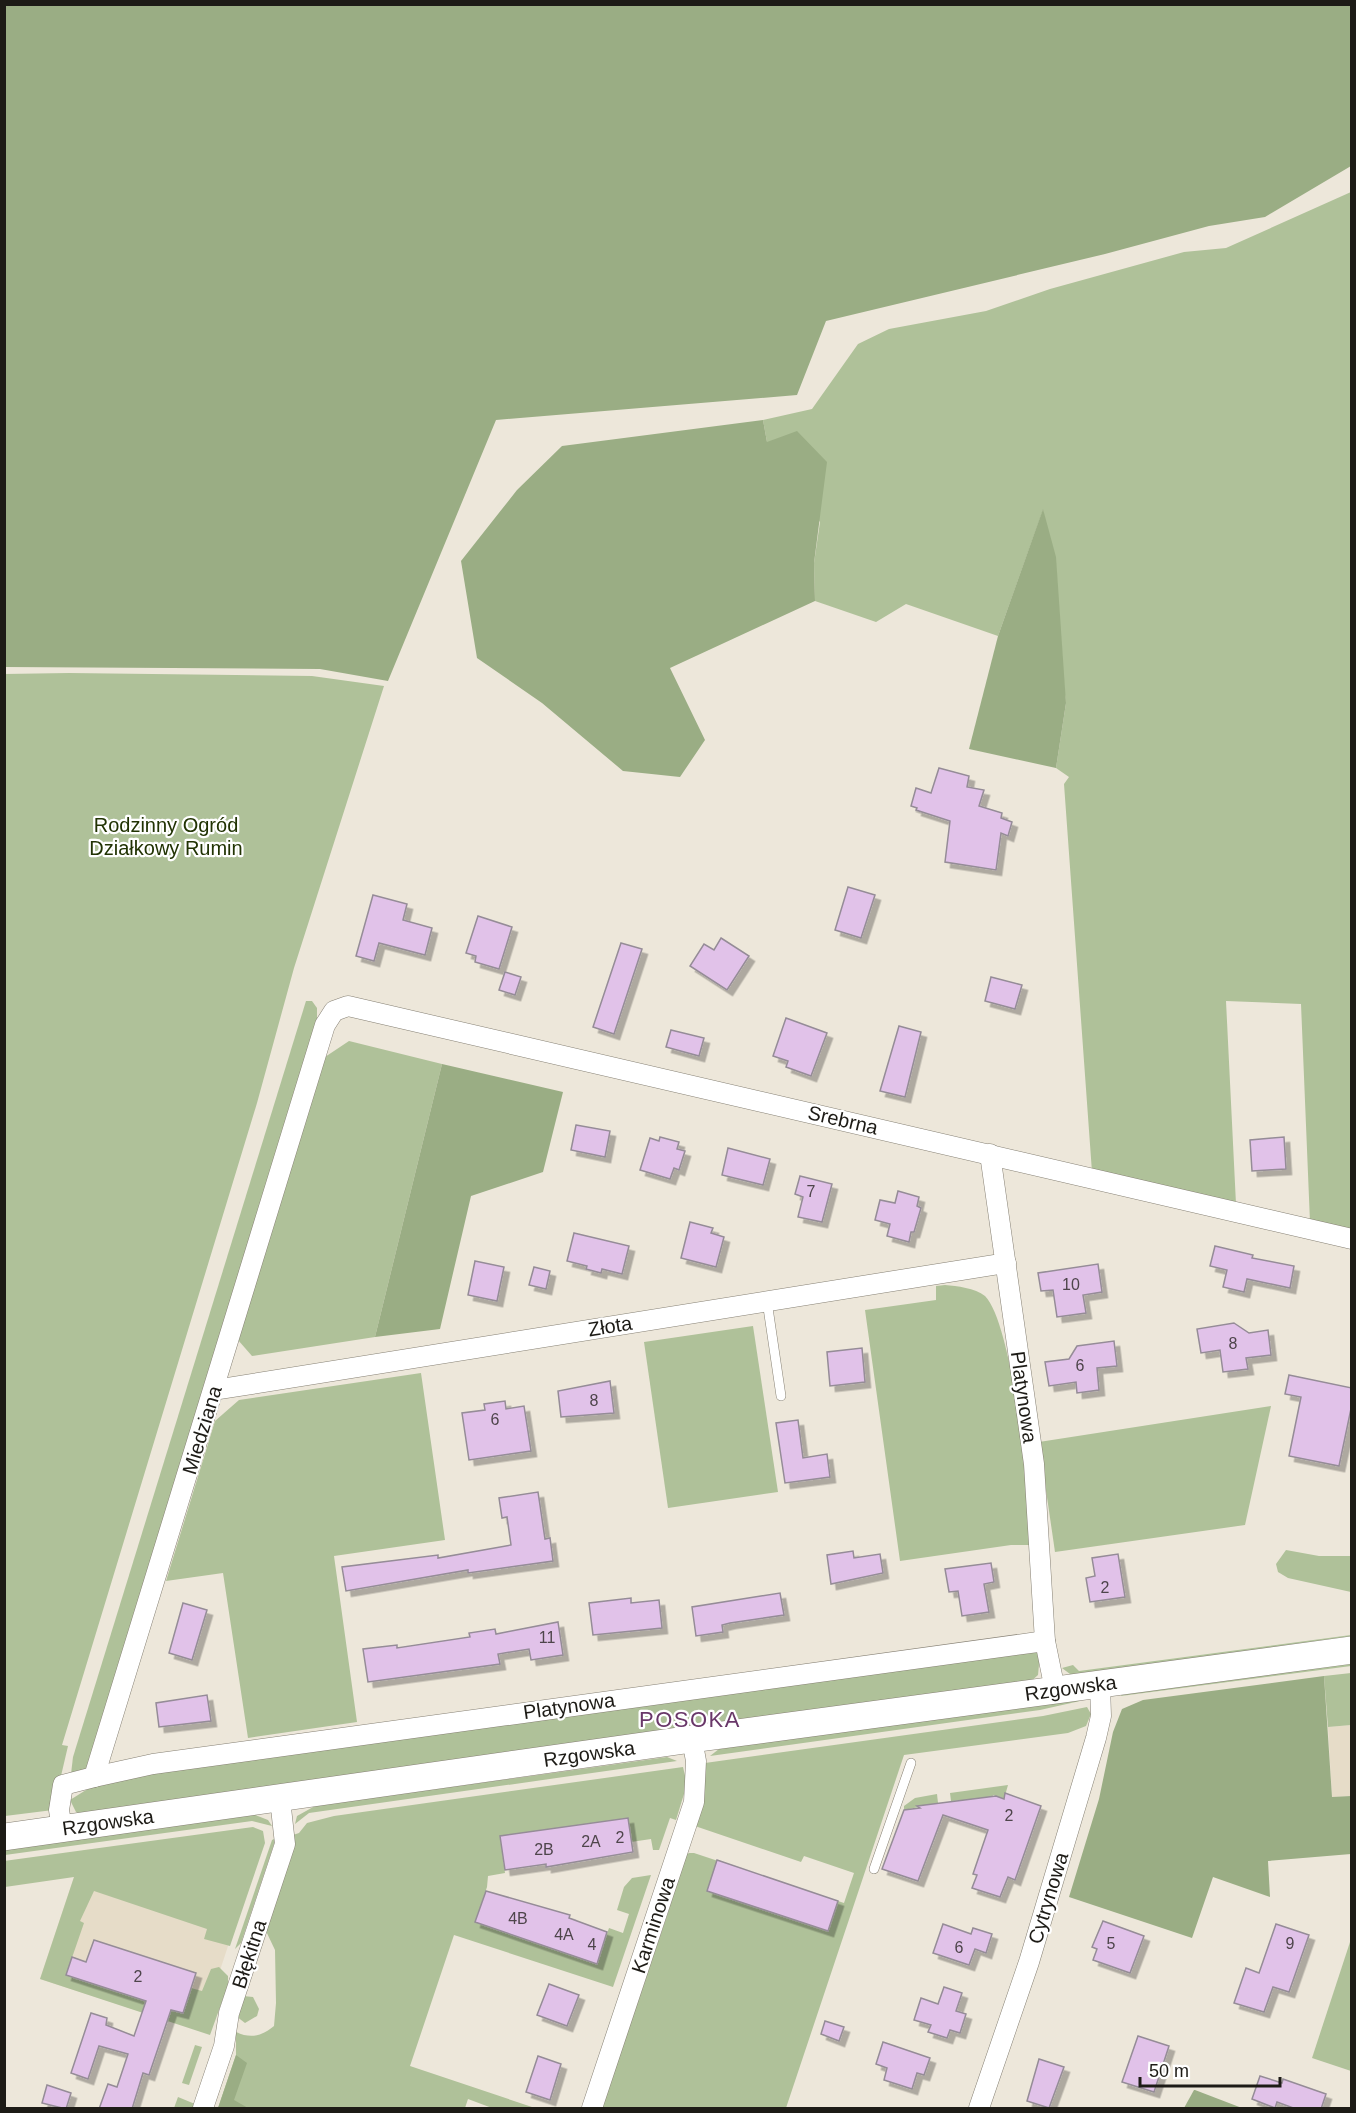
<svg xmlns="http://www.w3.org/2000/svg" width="1356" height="2113" viewBox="0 0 1356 2113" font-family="Helvetica,sans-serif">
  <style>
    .built { fill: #e6dcc8 }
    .green { fill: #afc199 }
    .forest { fill: #9aad84 }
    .building { fill: #e1c2e9; stroke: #958c97; stroke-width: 1.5; filter: url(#shadow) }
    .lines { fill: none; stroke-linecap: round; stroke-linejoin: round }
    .lane-casing { stroke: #868074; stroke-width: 10 }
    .street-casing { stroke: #868074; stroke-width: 21 }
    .secondary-casing { stroke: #868074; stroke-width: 28 }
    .lane { stroke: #fff; stroke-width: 9 }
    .street { stroke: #fff; stroke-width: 20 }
    .secondary { stroke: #fff; stroke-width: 27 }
    .labels { text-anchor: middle; stroke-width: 4.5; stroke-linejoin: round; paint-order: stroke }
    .number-label { font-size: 16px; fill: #4e454b }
    .park-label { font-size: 20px; fill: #213303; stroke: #fff }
    .street-label { font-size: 20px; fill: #1d1b16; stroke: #fff }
    .quarter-label { font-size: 22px; letter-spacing: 1.5px; fill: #693769; stroke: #fff }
  </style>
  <defs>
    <filter id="shadow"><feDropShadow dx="5.5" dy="5.5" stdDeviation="0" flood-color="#0004"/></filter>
  </defs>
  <rect width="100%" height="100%" fill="#ede7da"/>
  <!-- built -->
  <g class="built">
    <path d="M1351,1725V1796L1332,1797L1328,1727Z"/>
    <path d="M262,1843L200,2031L40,1979L83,1850Z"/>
  </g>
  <!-- green -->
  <g class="green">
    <path d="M1351,192V1232L1310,1222L1301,1004L1226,1001L1236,1204L1092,1172L1064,784L1069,777L1056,768L1066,703L1043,510L998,636L906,604L876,622L815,601L814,563L820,522L767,442L763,420L812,409L858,344L889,329L986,311L1050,289L1184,252L1226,248Z"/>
    <path d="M69,673L312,676L384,686L294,968L257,1103L62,1745L68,1746L53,1810L5,1816L4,674Z"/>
    <path d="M306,1001H312L317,1008V1021L93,1758L84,1771L71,1774L73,1757Z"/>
    <path d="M349,1041L442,1064L375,1337L252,1356L238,1340L322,1059Z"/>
    <path d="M945,1285C957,1286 975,1288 985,1296C1013,1324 1030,1500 1035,1545H1011L900,1561L865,1310L936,1300V1286Z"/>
    <path d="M753,1326L778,1492L668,1508L644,1342Z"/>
    <path d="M421,1373L445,1540L334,1556L357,1722L248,1738L223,1573L166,1581L215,1421L239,1400Z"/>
    <path d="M1271,1406L1245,1525L1055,1552L1039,1442Z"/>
    <path d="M1286,1550L1319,1556H1351V1592L1288,1578L1278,1572L1276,1564Z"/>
    <path d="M1351,1635V1641L1074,1677L1062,1668L1073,1665L1079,1671Z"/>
    <path d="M1023,1646L1040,1654L1038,1675L1029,1683L86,1817L76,1812L70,1800L94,1785L181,1767Z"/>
    <path d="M1351,1662V1666L1121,1696L1122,1694Z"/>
    <path d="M1351,1673V1725L1328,1727L1324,1676Z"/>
    <path d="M1074,1699L1080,1701L1040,1710L710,1756L719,1749Z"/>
    <path d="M1087,1707L1091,1714L1086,1726L1068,1733L904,1755L786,2108H602L668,1913L683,1857L689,1853H694L790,1885L780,1915L827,1931L838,1901L844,1903L854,1873L804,1856L801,1862L692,1825L705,1763L1043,1716Z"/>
    <path d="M667,1757L677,1761L309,1813L295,1824L297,1816L315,1806Z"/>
    <path d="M683,1767L687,1784L676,1820L670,1818L659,1850H653L651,1839L631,1842L628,1818L500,1836L505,1873L488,1876L487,1887L475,1922L510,1931V1934L597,1963L609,1928L623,1933L629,1914L617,1910L624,1887L632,1878L651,1875L613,1987L454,1935L410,2066L535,2108H492L468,2099L465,2108H218L236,2055V2032C251,2039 262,2036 274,2026L276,2003L275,1950L265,1929L291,1858L293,1835L299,1833L307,1823L334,1816Z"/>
    <path d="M1008,1785L1004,1799L993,1795L992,1799L951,1801L950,1793Z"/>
    <path d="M937,1794L938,1803L904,1810V1806L915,1798Z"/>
    <path d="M253,1814L268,1820L272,1826L252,1821L5,1855L4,1849Z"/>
    <path d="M253,1827L263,1831L265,1843L230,1946L204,1939L207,1929L94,1891L80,1921L84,1923L66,1975L183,2013L191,1988L202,1991L211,1969L219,1967L228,1976V1985L210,2035L40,1979L74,1877L5,1887L4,1861Z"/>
    <path d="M276,1838L241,1943L235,1949L272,1840Z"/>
    <path d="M1351,1939L1352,2071H1351L1312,2058Z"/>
    <path d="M243,1996L253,1997L259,2009L257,2016L245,2023L236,2016Z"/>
    <path d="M195,2045L202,2047L189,2085L182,2083Z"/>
    <path d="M178,2097L195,2104L193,2108H174Z"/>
  </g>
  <!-- forest -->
  <g class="forest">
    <path d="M4,5H1351V166L1265,217L1209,226L1105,254L826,321L797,395L496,420L388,681L320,669L5,667Z"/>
    <path d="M763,420L767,442L797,431L827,462L814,563L815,601L670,668L705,740L680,777L623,771L542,703L477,658L461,561L517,490L562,446Z"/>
    <path d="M1043,509L1056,557L1066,703L1056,768L969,749L998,636Z"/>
    <path d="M442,1064L563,1092L543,1172L471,1196L440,1329L375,1337Z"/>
    <path d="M1324,1676L1332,1797L1351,1796V1854L1268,1861L1270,1897L1213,1877L1192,1938L1069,1897L1099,1799L1113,1732L1122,1709L1143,1700Z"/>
    <path d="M236,2055L247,2063L234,2100L248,2108H218Z"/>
    <path d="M1194,2090H1195L1242,2108H1184Z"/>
  </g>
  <!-- building -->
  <g class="building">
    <path d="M939,768L969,776L967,787L984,790L979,806L1002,813L1001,818L1012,822L1008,836L1001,833L996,870L945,862L950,821L916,810L917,808L911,806L916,788L931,793Z"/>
    <path d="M848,887L875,895L861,938L835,930Z"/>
    <path d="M373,895L407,904L403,920L432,928L425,955L379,943L374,961L356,956Z"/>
    <path d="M478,916L512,927L499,969L475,962L476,956L466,953Z"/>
    <path d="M721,938L749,956L727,990L690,966L704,944L714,950Z"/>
    <path d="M621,943L642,949L614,1034L593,1027Z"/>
    <path d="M505,972L521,977L515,995L499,990Z"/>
    <path d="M991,977L1022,985L1015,1009L985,1001Z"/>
    <path d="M786,1018L827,1033L811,1076L786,1067L788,1061L773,1056Z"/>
    <path d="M899,1026L921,1032L905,1097L880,1091Z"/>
    <path d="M671,1030L704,1038L699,1056L666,1047Z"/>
    <path d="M576,1125L610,1131L605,1157L571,1150Z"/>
    <path d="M660,1137L679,1142L677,1149L685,1151L679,1170L674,1168L670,1179L640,1170L650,1138L659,1141Z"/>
    <path d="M1284,1137L1286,1169L1252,1171L1250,1140Z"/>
    <path d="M728,1148L770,1159L763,1185L722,1175Z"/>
    <path d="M800,1176L832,1184L822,1222L798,1217L803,1197L795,1194Z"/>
    <path d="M898,1191L919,1197L917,1206L921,1208L914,1232H911L909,1242L887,1236L890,1224L875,1220L880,1200L895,1203Z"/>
    <path d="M690,1222L713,1228L711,1233L724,1237L716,1267L681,1258Z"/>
    <path d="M574,1233L629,1246L622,1274L602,1269L601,1273L586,1269L587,1266L567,1261Z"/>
    <path d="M1215,1246L1253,1255L1252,1258L1294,1266L1290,1288L1247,1279L1244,1292L1223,1287L1227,1270L1210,1266Z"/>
    <path d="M475,1261L504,1267L497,1301L468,1295Z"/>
    <path d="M1098,1264L1102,1292L1083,1295L1086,1313L1057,1317L1053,1290L1041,1291L1038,1273Z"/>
    <path d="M534,1267L550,1271L546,1289L529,1285Z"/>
    <path d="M1234,1323L1249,1333L1268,1330L1271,1355L1246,1358L1248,1369L1223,1372L1220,1350L1201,1353L1197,1329Z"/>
    <path d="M1114,1341L1117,1366L1097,1368L1099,1390L1077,1393L1076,1382L1049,1386L1045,1362L1069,1359L1077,1346Z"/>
    <path d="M862,1348L865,1382L830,1386L827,1352Z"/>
    <path d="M1289,1375L1352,1388V1404L1339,1466L1289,1456L1301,1397L1285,1394Z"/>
    <path d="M610,1381L614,1413L561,1417L558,1391Z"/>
    <path d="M505,1401L506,1409L524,1406L531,1451L469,1460L462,1413L485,1410L484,1404Z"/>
    <path d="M798,1420L803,1458L827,1454L830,1477L785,1483L776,1423Z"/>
    <path d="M538,1492L545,1539L550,1538L553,1561L468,1573V1570L346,1591L342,1567L438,1555V1558L511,1545L507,1517L502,1518L499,1498Z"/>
    <path d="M853,1551L854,1558L880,1554L883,1573L831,1584L827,1555Z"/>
    <path d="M1118,1554L1125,1597L1090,1602L1086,1578L1095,1576L1092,1558Z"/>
    <path d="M991,1563L994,1582L984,1584L989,1612L962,1616L958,1591L949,1592L945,1569Z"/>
    <path d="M780,1593L784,1615L730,1623L722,1625L723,1632L696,1636L692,1607Z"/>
    <path d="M631,1598V1603L659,1600L662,1628L593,1635L589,1603Z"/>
    <path d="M183,1603L207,1610L192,1660L169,1653Z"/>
    <path d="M558,1622L563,1655L531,1660L529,1649L498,1654L500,1664L368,1682L363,1649L397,1645V1648L470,1637L469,1633L495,1629L496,1634Z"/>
    <path d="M207,1695L211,1721L159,1727L156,1703Z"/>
    <path d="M1005,1793L1041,1806L1015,1880L1008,1877L1000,1897L972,1888L977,1875L973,1874L988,1830L943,1815L918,1881L882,1869L904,1810L920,1808L917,1806L996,1796L1004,1799Z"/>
    <path d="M628,1818L633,1852L546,1867V1864L505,1870L500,1836Z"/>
    <path d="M717,1860L838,1901L828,1931L707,1891Z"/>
    <path d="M486,1891L570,1915L569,1918L607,1932L597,1964L475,1922Z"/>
    <path d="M1103,1921L1144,1936L1130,1973L1093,1960L1097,1949L1092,1947Z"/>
    <path d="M943,1924L971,1934L973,1928L992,1934L986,1953L975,1949L969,1965L933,1953Z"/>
    <path d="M1276,1924L1309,1935L1289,1992L1273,1987L1264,2012L1234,2003L1246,1968L1259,1973Z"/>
    <path d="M94,1940L196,1973L183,2013L171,2010L149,2075L143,2073L132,2109H99L108,2084L117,2087L128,2054L99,2046L88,2079L71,2073L91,2013L107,2018L106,2025L134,2036L146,2001L66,1975L72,1957L86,1962Z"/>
    <path d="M549,1984L579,1995L567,2026L537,2015Z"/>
    <path d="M944,1987L962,1993L956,2011L966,2014L960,2033L950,2030L947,2038L928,2032L931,2025L914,2020L921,1998L938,2004Z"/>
    <path d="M825,2021L844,2027L839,2041L821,2034Z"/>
    <path d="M1138,2036L1169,2046L1154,2092L1122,2082Z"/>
    <path d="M883,2042L930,2058L924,2075L917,2073L912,2089L884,2080L887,2068L876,2064Z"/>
    <path d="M538,2056L561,2064L550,2100L526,2092Z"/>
    <path d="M1039,2059L1064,2067L1049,2108L1027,2101Z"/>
    <path d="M1260,2076L1282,2083L1283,2079L1326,2094L1321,2109H1296L1277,2102L1275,2108L1252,2099Z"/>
    <path d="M47,2085L71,2093L66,2109L42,2103Z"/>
  </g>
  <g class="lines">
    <defs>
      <g id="lane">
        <path d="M767,1301L781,1396"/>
        <path d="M874,1869L911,1763"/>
      </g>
      <g id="street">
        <path d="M990,1154L1034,1464L1045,1641L1055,1690"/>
        <path d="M214,1390L1006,1263"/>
        <path d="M94,1777L153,1764L1045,1641"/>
        <path d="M62,1829L59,1810L63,1785L94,1777L325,1025L334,1011L348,1006L1352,1239"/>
        <path d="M203,2108L224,2046L229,2013L285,1844L280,1799"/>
        <path d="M592,2108L694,1802L696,1761L692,1739"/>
        <path d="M979,2108L1029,1962L1096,1738L1101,1716L1100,1685"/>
      </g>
      <g id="secondary">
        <path id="s1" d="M4,1837L692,1739L1352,1650"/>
      </g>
    </defs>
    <!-- lane casing -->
    <use href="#lane" class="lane-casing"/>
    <!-- street casing -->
    <use href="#street" class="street-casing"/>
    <!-- secondary casing -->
    <use href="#secondary" class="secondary-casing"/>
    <!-- lane -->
    <use href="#lane" class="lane"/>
    <!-- street -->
    <use href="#street" class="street"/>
    <!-- secondary -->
    <use href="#secondary" class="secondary"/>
  </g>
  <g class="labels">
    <!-- number labels -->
    <g class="number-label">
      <text x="811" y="1197">7</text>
      <text x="1071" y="1290">10</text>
      <text x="1233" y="1349">8</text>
      <text x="1080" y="1371">6</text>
      <text x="594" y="1406">8</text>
      <text x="495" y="1425">6</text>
      <text x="1105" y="1593">2</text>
      <text x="547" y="1643">11</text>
      <text x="1009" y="1821">2</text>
      <text x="620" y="1843">2</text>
      <text x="591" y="1847">2A</text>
      <text x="544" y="1855">2B</text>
      <text x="518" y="1924">4B</text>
      <text x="564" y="1940">4A</text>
      <text x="1111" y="1949">5</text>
      <text x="1290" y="1949">9</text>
      <text x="592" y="1950">4</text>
      <text x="959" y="1953">6</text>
      <text x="138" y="1982">2</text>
    </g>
    <!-- park labels -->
    <g class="park-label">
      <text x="166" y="832">Rodzinny Ogród<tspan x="166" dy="23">Działkowy Rumin</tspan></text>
    </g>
    <!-- street labels -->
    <g class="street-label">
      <text transform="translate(843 1120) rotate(13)" y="7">Srebrna</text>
      <text transform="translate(610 1326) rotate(-9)" y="7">Złota</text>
      <text transform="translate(1024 1397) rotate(82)" y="7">Platynowa</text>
      <text transform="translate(202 1430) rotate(-73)" y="7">Miedziana</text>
      <text dy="7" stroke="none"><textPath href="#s1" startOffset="1077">Rzgowska</textPath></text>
      <text transform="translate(569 1706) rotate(-8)" y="7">Platynowa</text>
      <text dy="7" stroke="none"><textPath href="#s1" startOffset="591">Rzgowska</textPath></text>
      <text dy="7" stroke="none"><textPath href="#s1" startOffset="105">Rzgowska</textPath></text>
      <text transform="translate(1048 1898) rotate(-73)" y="7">Cytrynowa</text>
      <text transform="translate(653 1925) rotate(-72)" y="7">Karminowa</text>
      <text transform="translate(249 1954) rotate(-72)" y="7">Błękitna</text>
    </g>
    <!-- quarter labels -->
    <g class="quarter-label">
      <text x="690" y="1727">POSOKA</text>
    </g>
  </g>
  <!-- border -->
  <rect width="1356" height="2113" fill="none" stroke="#1d1b16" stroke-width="12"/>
  <!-- scale -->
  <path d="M1140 2077v9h140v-9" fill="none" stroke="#1d1b16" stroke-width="3"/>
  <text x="1149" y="2077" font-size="18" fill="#1d1b16" stroke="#ffffff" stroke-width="4.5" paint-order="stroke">50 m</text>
</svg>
